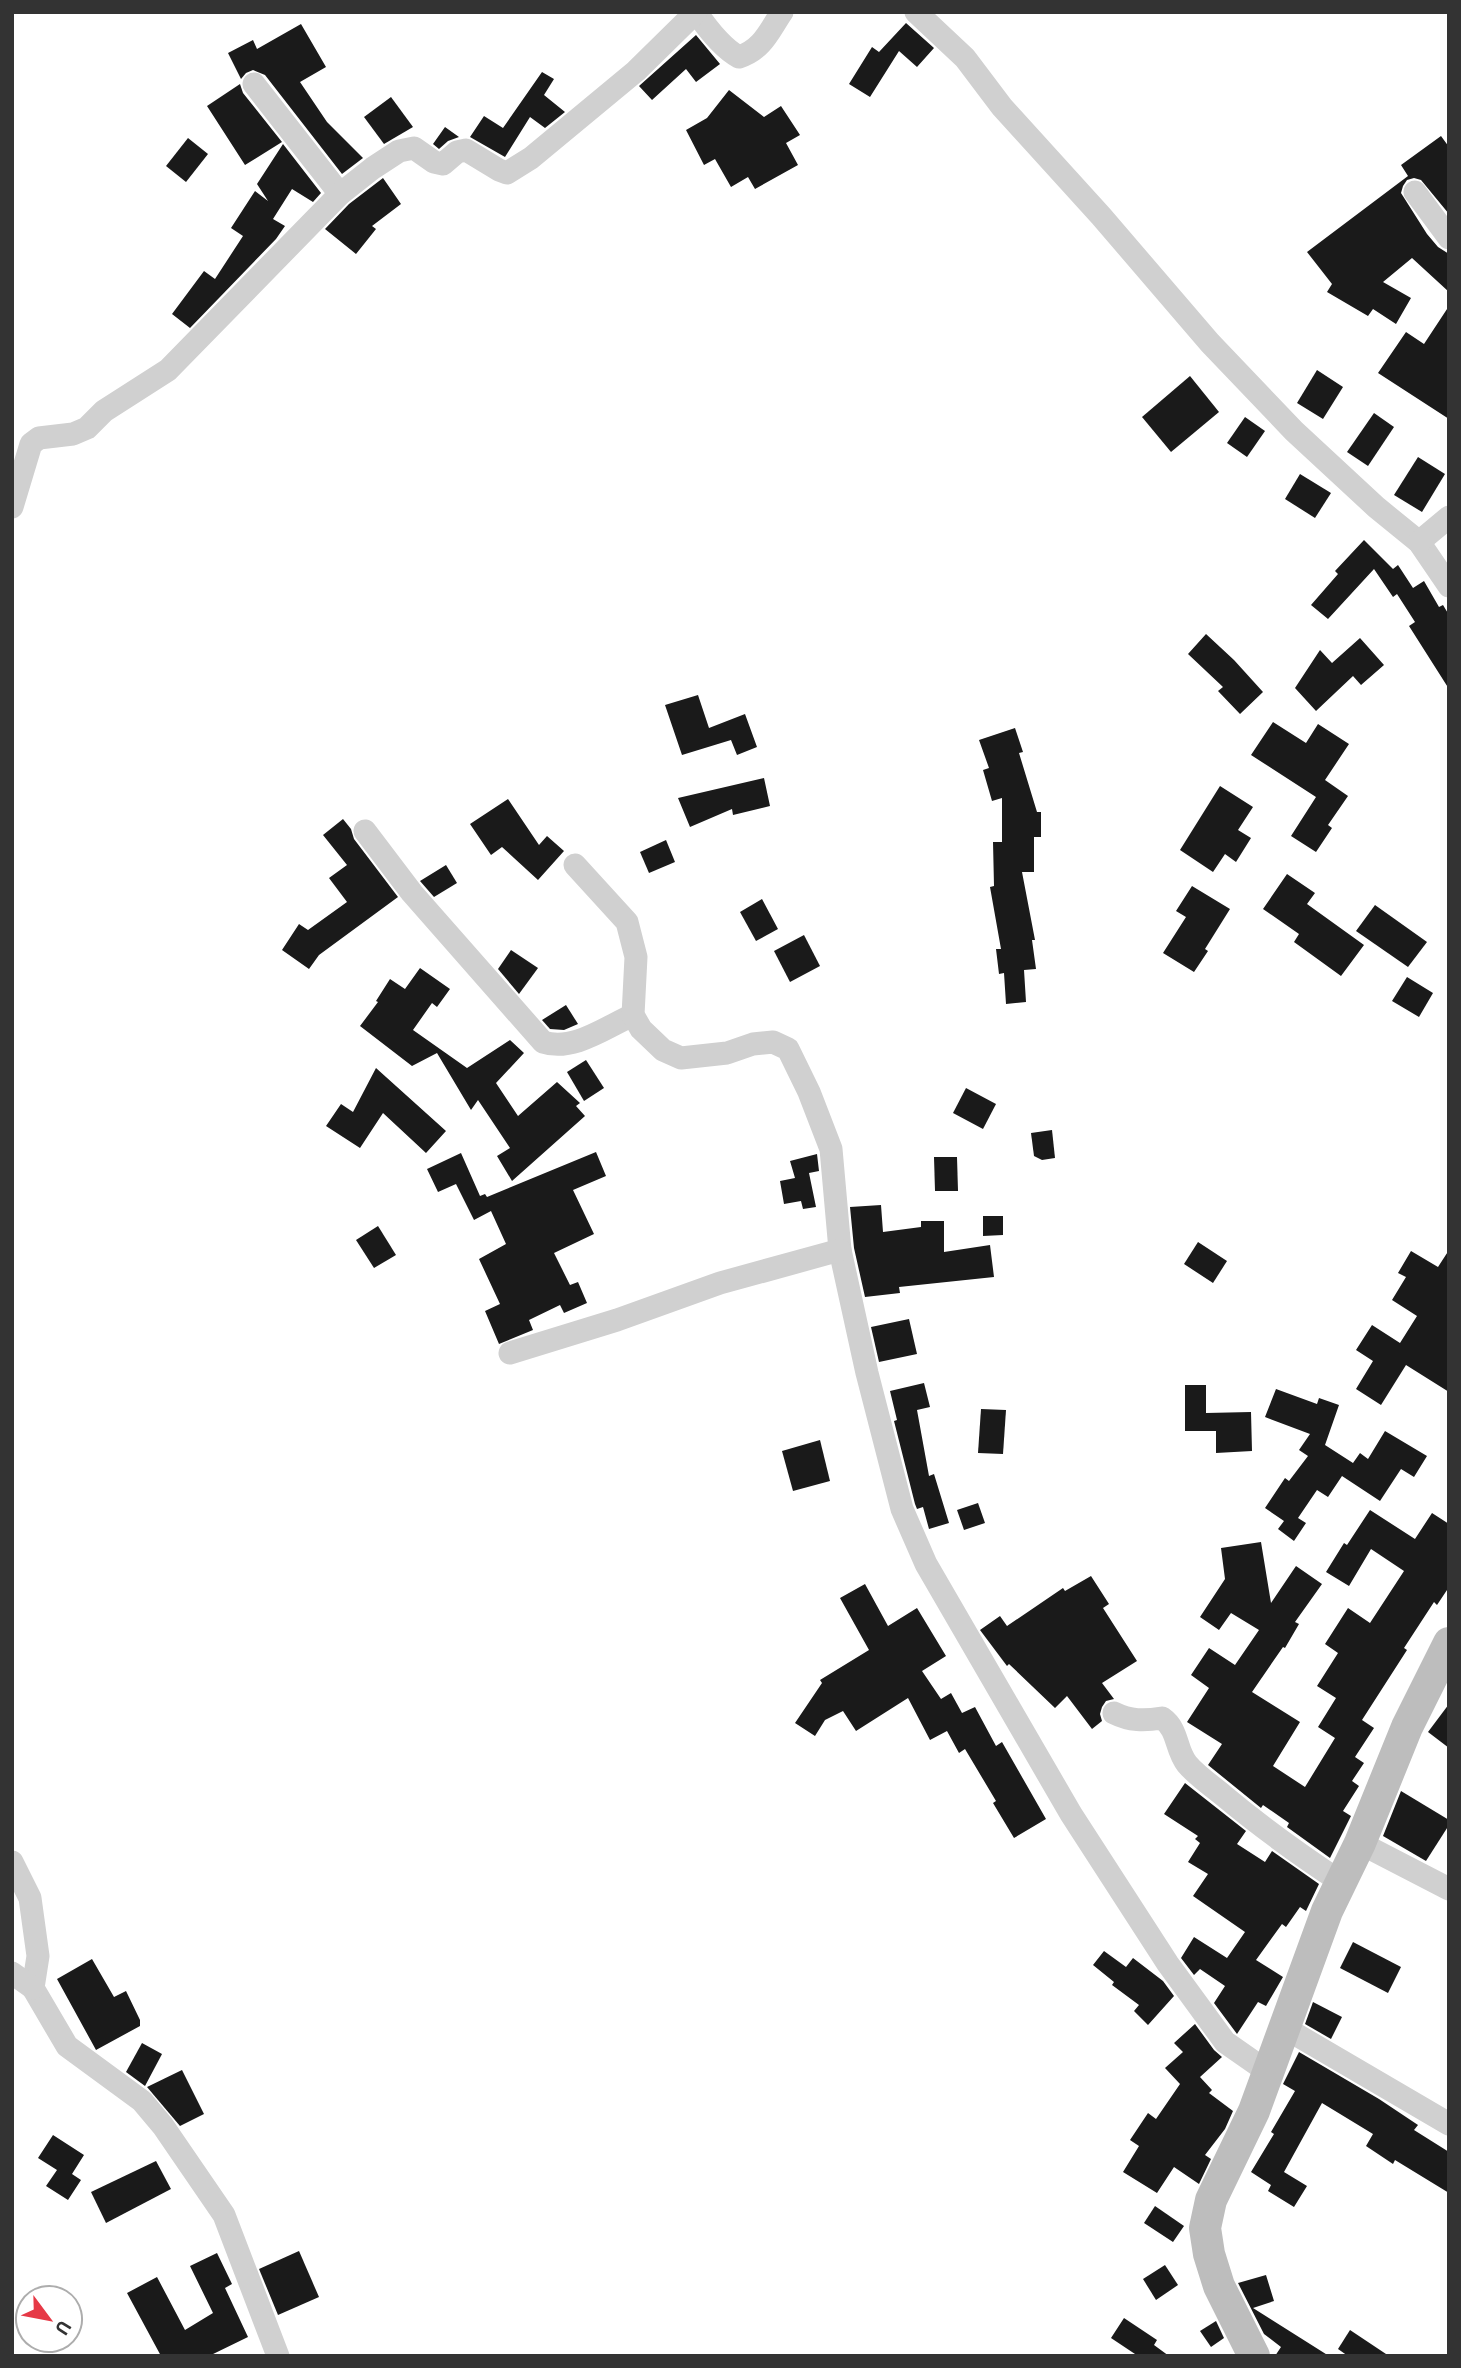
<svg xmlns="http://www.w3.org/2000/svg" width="1461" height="2368" viewBox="0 0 1461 2368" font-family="Barlow,sans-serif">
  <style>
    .building { fill: #1a1a1a }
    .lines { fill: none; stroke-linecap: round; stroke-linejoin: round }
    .street { stroke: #d0d0d0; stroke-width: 23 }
    .secondary { stroke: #bdbdbd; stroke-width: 32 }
  </style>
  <rect width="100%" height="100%" fill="#fff"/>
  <!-- building -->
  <g class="building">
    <path d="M906,23L934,48L917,67L899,51L870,97L849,84L872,47L879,52Z"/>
    <path d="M301,24L326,67L300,82L327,122L363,158L342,174L265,75L253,70L246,73L241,79L228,53L253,40L257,49Z"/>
    <path d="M696,35L720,64L696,82L686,69L652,100L639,86Z"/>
    <path d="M542,72L554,79L544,95L565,112L545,128L530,117L505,157L470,137L484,116L503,128Z"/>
    <path d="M240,84L243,93L282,142L245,165L207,106Z"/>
    <path d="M729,90L764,117L781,106L800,135L786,143L798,165L755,189L748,177L731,187L715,159L704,165L686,130L707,118Z"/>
    <path d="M391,97L413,127L384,144L364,117Z"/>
    <path d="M445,127L459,137L448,141L439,149L433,144Z"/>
    <path d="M1441,136L1449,147V214L1421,180L1414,178L1407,180L1403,186L1401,193L1427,234L1438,247L1449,254V292L1412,258L1383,282L1411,298L1396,324L1373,309L1368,316L1327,292L1332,284L1307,252L1408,176L1401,165Z"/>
    <path d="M188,138L208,154L186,182L166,166Z"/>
    <path d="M283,144L321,193L313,202L292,189L273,219L285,226L276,239L190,328L172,314L204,271L215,279L243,236L231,228L255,191L268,201L257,184Z"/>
    <path d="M383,178L401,204L372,226L376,229L356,254L325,229L349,204Z"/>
    <path d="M1449,306V419L1378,373L1406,332L1424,344Z"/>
    <path d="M1317,370L1343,387L1323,419L1297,403Z"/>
    <path d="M1190,376L1219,412L1171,452L1142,417Z"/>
    <path d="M1374,413L1394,427L1368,466L1347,452Z"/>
    <path d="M1245,417L1265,431L1247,457L1227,443Z"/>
    <path d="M1418,457L1445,474L1422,512L1394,495Z"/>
    <path d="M1300,474L1331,493L1315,518L1285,499Z"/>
    <path d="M1364,540L1393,569L1398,565L1413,588L1424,581L1439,607L1443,605L1449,615V689L1409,626L1415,622L1397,594L1393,597L1374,569L1328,619L1311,605L1338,574L1335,571Z"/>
    <path d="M1206,634L1234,660L1263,692L1240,714L1218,691L1223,687L1188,654Z"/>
    <path d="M1360,638L1384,665L1361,685L1353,676L1316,711L1295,688L1320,650L1332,663Z"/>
    <path d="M698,695L709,728L745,714L757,747L737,755L731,740L682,755L665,705Z"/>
    <path d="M1273,722L1306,743L1318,724L1349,744L1325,780L1348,796L1328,825L1332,828L1316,852L1291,836L1316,797L1251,755Z"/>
    <path d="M1015,728L1023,752L1019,753L1037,812H1041V837H1034V872H1022L1035,940H1032L1036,969L1024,970L1026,1002L1006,1004L1004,973L999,974L996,949H1001L990,887L994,886L993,842H1002V798L992,801L983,770L989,768L979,740Z"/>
    <path d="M764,778L770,806L733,815L732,809L690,827L678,798Z"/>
    <path d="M1220,786L1253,807L1238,830L1251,838L1236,862L1225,854L1213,872L1180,850Z"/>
    <path d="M508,799L539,845L547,836L564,851L538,880L502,847L491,855L470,824Z"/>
    <path d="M343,819L351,829L354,839L398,897L319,955L309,969L282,950L299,924L308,930L347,902L329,878L347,865L323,835Z"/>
    <path d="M666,840L675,862L649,873L640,852Z"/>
    <path d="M446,865L457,883L434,897L420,881Z"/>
    <path d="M1287,874L1315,893L1307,904L1364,945L1341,976L1294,942L1299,934L1263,909Z"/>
    <path d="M1192,886L1230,909L1205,949L1208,951L1194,972L1163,953L1186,917L1176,911Z"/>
    <path d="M762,899L778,929L756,941L740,912Z"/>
    <path d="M1375,905L1427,942L1408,967L1356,931Z"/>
    <path d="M804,935L820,966L790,982L774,951Z"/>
    <path d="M511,950L538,968L519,994L498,969Z"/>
    <path d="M420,968L450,989L437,1007L432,1003L413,1030L467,1068L510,1040L524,1053L496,1083L518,1116L557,1082L580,1103L576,1106L585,1116L512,1181L497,1156L510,1148L478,1100L471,1110L437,1053L412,1066L360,1026L378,1002L376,1001L390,979L405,989Z"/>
    <path d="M1407,977L1433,993L1419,1017L1392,1001Z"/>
    <path d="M566,1005L578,1024L564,1030L550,1029L542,1020Z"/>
    <path d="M586,1060L604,1088L584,1101L567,1072Z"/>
    <path d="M376,1068L446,1131L426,1153L383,1113L360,1148L326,1126L341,1104L353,1112Z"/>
    <path d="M966,1088L996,1104L983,1129L953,1113Z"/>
    <path d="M1052,1130L1055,1158L1042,1160L1034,1156L1031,1133Z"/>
    <path d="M596,1152L606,1176L573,1190L594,1234L554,1253L570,1285L578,1282L587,1303L564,1313L560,1305L529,1320L533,1330L499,1344L485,1311L500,1304L479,1259L506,1244L491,1211L474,1220L456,1184L438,1192L427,1169L461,1153L480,1196L485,1194L487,1197Z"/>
    <path d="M817,1154L819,1171L809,1173L816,1207L803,1209L801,1201L784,1204L780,1181L795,1178L790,1161Z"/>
    <path d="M934,1157H957L958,1191H935Z"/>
    <path d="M881,1205L883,1232L921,1227V1221H944V1252L990,1245L994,1277L899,1287L900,1293L865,1297L854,1248L850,1207Z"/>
    <path d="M983,1216H1003V1235L983,1236Z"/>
    <path d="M378,1226L396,1255L374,1268L356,1240Z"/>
    <path d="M1198,1242L1227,1261L1213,1283L1184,1264Z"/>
    <path d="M1449,1250V1392L1406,1365L1381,1405L1356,1389L1373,1361L1356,1350L1372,1325L1400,1343L1417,1316L1392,1300L1406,1277L1398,1273L1411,1251L1438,1267Z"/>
    <path d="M909,1319L917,1354L879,1362L871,1327Z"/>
    <path d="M924,1383L930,1407L917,1410L929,1476L934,1474L949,1523L929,1529L923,1507L917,1509L915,1504L894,1421L897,1420L890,1391Z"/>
    <path d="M1185,1385H1206V1413L1251,1412L1252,1451L1216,1453V1431H1185Z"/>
    <path d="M1276,1389L1317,1404L1319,1398L1339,1405L1325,1445L1353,1463L1360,1453L1368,1459L1385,1431L1427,1456L1414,1477L1401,1469L1380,1501L1342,1476L1328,1497L1317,1490L1298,1518L1306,1523L1294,1541L1278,1529L1284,1521L1265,1508L1285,1478L1289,1481L1308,1456L1299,1450L1310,1434L1265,1417Z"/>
    <path d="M981,1409L1006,1410L1003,1454L978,1453Z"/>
    <path d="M820,1440L830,1481L793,1491L782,1451Z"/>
    <path d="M978,1503L985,1523L964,1530L957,1510Z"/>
    <path d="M1370,1510L1415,1539L1432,1513L1449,1524V1587L1437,1605L1434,1602L1404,1648L1407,1650L1362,1720L1374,1728L1355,1757L1364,1763L1352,1781L1359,1786L1343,1811L1351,1816L1330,1858L1287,1827L1289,1823L1263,1805L1261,1808L1208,1765L1222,1744L1187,1722L1209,1688L1191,1675L1209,1648L1235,1665L1259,1630L1231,1613L1219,1630L1200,1617L1225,1579L1221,1548L1261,1542L1271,1603L1296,1566L1322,1584L1295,1622L1299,1624L1285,1648L1283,1647L1252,1692L1300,1722L1273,1766L1305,1787L1335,1738L1318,1727L1336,1698L1317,1686L1338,1653L1325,1644L1348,1608L1370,1623L1404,1571L1371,1549L1349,1586L1326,1572L1344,1543L1347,1545Z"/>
    <path d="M1091,1576L1109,1604L1103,1608L1137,1661L1102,1683L1114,1699L1106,1701L1102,1707L1100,1714L1102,1721L1092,1729L1067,1696L1055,1708L1009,1664L1007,1666L980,1630L1000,1616L1007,1626L1063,1588L1065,1591Z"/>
    <path d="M865,1584L888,1626L917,1608L946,1656L922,1671L941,1699L951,1693L962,1713L975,1707L996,1746L1002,1742L1046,1819L1014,1838L993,1803L996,1801L965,1749L959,1753L947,1731L930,1740L908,1698L856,1731L843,1711L825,1720L815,1736L795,1723L822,1683L820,1680L869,1650L840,1598Z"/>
    <path d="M1449,1704V1748L1428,1732Z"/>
    <path d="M1185,1783L1246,1831L1237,1844L1265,1862L1272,1851L1319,1884L1306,1911L1300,1907L1286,1927L1282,1924L1256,1960L1283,1977L1266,2006L1258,2002L1237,2034L1214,2003L1225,1986L1200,1969L1194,1975L1181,1958L1194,1937L1227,1958L1245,1932L1193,1896L1208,1874L1188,1862L1200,1843L1195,1839L1198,1836L1164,1814Z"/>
    <path d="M1401,1791L1449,1820V1825L1426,1861L1383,1836Z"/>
    <path d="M1353,1942L1401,1967L1388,1993L1340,1968Z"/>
    <path d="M1104,1951L1126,1967L1133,1958L1163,1981L1174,1996L1148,2025L1134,2011L1139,2005L1112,1985L1114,1982L1093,1965Z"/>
    <path d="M92,1959L114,1997L126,1991L140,2020V2026L96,2050L57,1979Z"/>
    <path d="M1313,2002L1342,2017L1331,2039L1305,2024Z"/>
    <path d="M1195,2024L1214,2050L1222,2057L1200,2077L1212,2090L1209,2093L1233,2111L1225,2129L1205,2155L1211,2159L1199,2184L1174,2167L1157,2193L1123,2172L1139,2146L1130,2140L1148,2113L1156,2119L1180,2084L1165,2068L1183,2052L1174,2043Z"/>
    <path d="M142,2043L162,2054L145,2086L126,2072Z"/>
    <path d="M1299,2052L1379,2099L1418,2125L1414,2130L1449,2152V2193L1395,2160L1393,2164L1366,2146L1373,2134L1322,2103L1284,2172L1307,2186L1294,2207L1268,2191L1271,2185L1251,2172L1274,2134L1271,2132L1295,2091L1283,2084Z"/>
    <path d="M182,2070L204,2114L180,2126L147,2087Z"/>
    <path d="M53,2135L84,2155L72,2174L81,2180L68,2200L46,2186L57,2170L38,2158Z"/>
    <path d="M156,2161L171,2189L106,2223L91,2192Z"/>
    <path d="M1155,2206L1184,2226L1173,2242L1144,2223Z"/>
    <path d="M299,2251L319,2297L278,2315L259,2269Z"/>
    <path d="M217,2253L232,2284L225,2288L248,2337L209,2356H161L127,2293L157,2277L185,2330L213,2313L190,2266Z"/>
    <path d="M1165,2265L1178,2285L1156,2300L1143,2279Z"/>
    <path d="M1266,2275L1274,2301L1253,2308L1329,2356H1275L1281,2347L1264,2334L1238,2283Z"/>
    <path d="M1124,2318L1157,2340L1154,2345L1169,2356H1138L1111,2338Z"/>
    <path d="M1216,2321L1224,2338L1211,2347L1200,2331Z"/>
    <path d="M1350,2330L1389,2356H1348L1338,2349Z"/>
  </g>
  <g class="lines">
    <!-- street -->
    <g class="street">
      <path d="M696,12C707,28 722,48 739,57C763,49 769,31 782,12"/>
      <path d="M916,12L965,58L1002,107L1101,216L1210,343L1294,431L1376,507L1419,542L1449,586"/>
      <path d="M254,84L340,194"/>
      <path d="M1415,192L1449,238"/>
      <path d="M12,507L31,444L39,438L73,434L87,428L104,411L168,370L340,194L373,168L399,151L414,148L434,162L443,164L457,152L466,150L499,170L507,173L531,158L636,71L696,12"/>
      <path d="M1419,542L1449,517"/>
      <path d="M365,831L412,893L543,1042C573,1052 606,1027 633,1015"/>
      <path d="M575,865L627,922L636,957L633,1015L641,1029L663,1050L681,1058L727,1053L753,1044L773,1042L788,1049L809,1092L831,1149L840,1250L867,1373L902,1509L926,1564L1071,1814L1168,1964L1225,2042L1268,2072"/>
      <path d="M510,1353L617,1320L720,1283L840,1250"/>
      <path d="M1114,1713C1130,1721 1144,1721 1162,1718C1179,1730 1175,1749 1187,1764C1197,1776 1212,1786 1224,1796C1261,1827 1300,1855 1341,1882"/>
      <path d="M1360,1843L1449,1889"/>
      <path d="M12,1862L30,1898L38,1956L33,1988L67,2046L142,2101L163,2126L224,2215L278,2356"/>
      <path d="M12,1973L33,1988"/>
      <path d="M1285,2028L1449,2124"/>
    </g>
    <!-- secondary -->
    <path class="secondary" d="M1254,2356L1219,2286L1209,2254L1205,2228L1211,2200L1254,2111L1327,1911L1360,1843L1407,1727L1449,1643"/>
  </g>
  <!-- border -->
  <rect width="1461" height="2368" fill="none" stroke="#333333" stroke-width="28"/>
  <!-- north arrow -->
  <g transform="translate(49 2319) rotate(122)"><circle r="33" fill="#ffffff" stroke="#adadad" stroke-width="2"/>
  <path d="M0-5L12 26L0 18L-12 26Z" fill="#e63946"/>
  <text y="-10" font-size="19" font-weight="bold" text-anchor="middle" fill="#333333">U</text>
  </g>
</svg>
